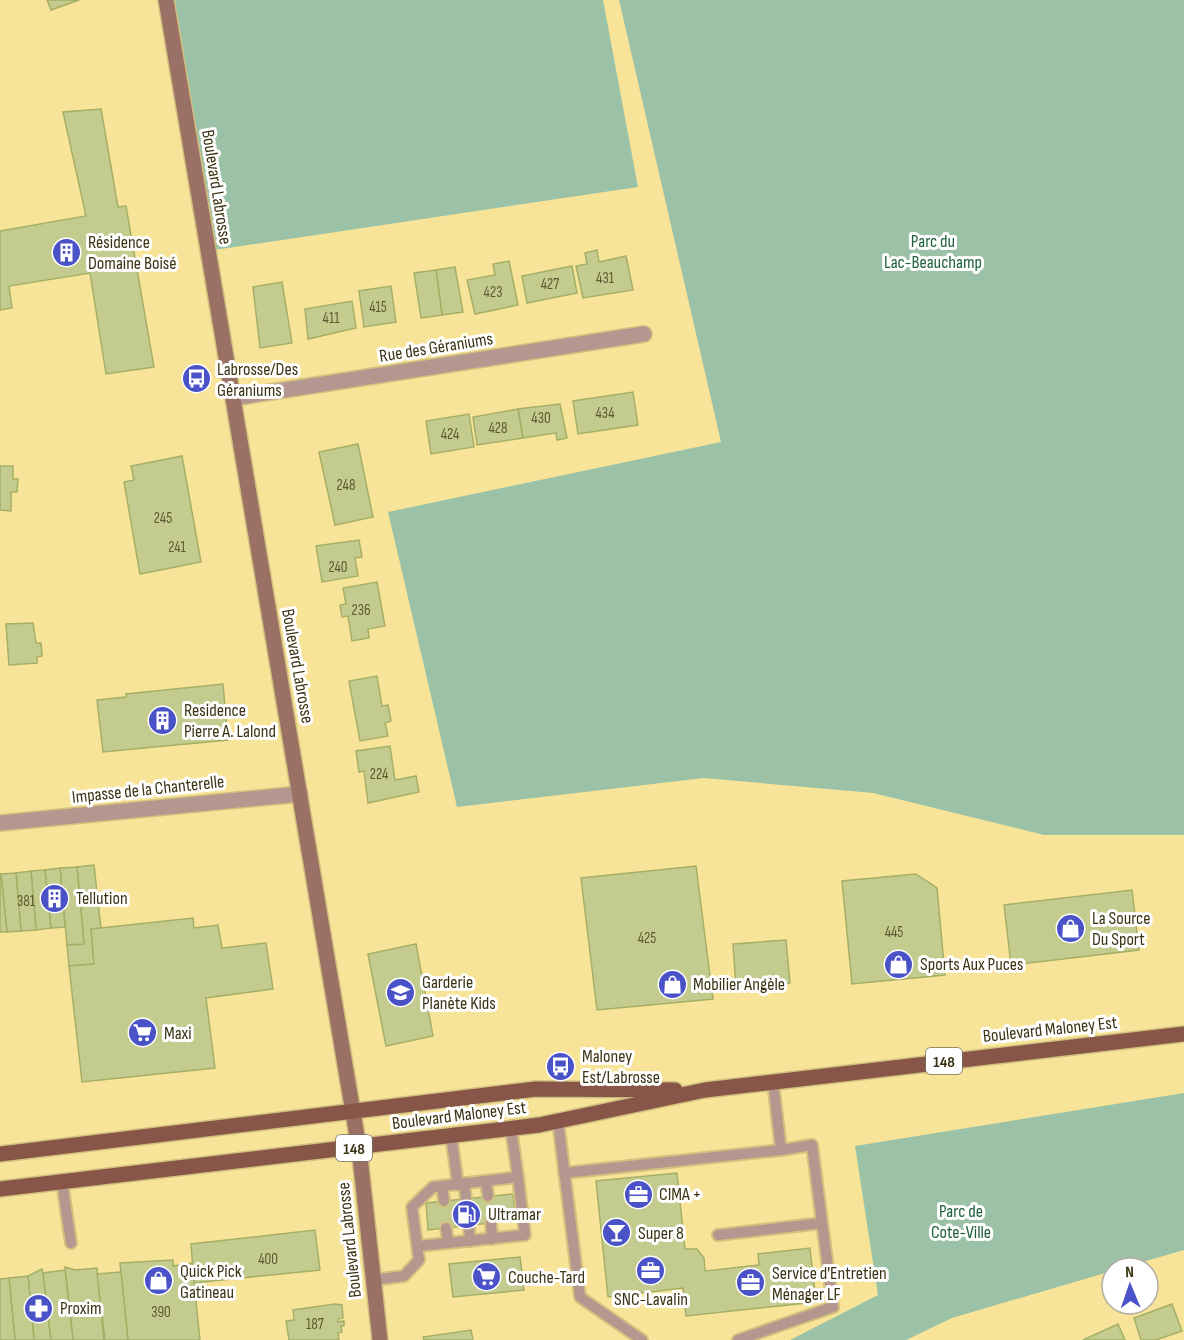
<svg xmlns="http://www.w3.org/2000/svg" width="1184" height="1340" viewBox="0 0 1184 1340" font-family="'Sofia Sans Condensed',sans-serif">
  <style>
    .green { fill: #9bc2a7 }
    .building { fill: #c3cc8e; stroke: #a5af66; stroke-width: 1.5 }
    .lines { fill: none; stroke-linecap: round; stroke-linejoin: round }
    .lane-casing { stroke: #d2c17e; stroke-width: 14 }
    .street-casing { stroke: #d2c17e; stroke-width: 18 }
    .secondary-casing { stroke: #d2c17e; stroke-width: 18 }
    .primary-casing { stroke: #d2c17e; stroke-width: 18 }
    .lane { stroke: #b4978f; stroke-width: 10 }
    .street { stroke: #b4978f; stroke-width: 15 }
    .secondary { stroke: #9b7166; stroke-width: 15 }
    .primary { stroke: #885649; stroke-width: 15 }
    .labels { text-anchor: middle; stroke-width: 6; stroke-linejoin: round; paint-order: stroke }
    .number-label { font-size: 15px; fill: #5d5932 }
    .shield { fill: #fff; stroke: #76705a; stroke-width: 1.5 }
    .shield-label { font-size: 16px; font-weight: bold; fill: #3b3313 }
    .street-label { font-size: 18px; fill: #3b3313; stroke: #fff }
    .park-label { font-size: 18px; fill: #20613c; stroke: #fff }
    .poi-label { font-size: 18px; fill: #3b3313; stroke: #fff; text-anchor: start }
  </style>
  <rect width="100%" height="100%" fill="#f8e499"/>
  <!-- green -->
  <g class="green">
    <path d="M166,0H603L638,187L208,251Z"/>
    <path d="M619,0H1184V835H1044L873,793L704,778L457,807L388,512L721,442Z"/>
    <path d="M1184,1093V1250L1122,1268H1112V1271L952,1318L906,1340H790L878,1295L855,1146Z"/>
  </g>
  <!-- building -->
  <g class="building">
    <path d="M47,0H79L51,10Z"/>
    <path d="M101,109L118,207L126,206L154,367L106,374L90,273L9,286L12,308L0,310V231L86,216L63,112Z"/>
    <path d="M597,250L599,262L626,256L633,290L583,298L576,266L587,264L585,253Z"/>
    <path d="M509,261L518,305L475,314L467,280L495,275L493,264Z"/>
    <path d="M572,266L577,293L527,303L522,276Z"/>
    <path d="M455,267L463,312L442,315L436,270Z"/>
    <path d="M436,270L442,315L421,318L414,273Z"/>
    <path d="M282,282L292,343L260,348L253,287Z"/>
    <path d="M391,286L396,322L364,327L359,291Z"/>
    <path d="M352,301L356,328L308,339L305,309Z"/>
    <path d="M633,392L638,425L578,434L573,401Z"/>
    <path d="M560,404L567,438L557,440L556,433L523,438L518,409Z"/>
    <path d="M518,409L523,438L477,445L473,417Z"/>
    <path d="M469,414L474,447L431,454L426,421Z"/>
    <path d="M358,444L373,517L335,525L319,452Z"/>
    <path d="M182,456L201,562L140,574L124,482L134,480L131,466Z"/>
    <path d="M0,466H13V479H18L17,492H11V511L0,510Z"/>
    <path d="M359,540L362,557L355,558L358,576L322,582L316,546Z"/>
    <path d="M377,582L385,626L368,629L369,638L352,641L348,616L342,617L340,605L346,604L343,588Z"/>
    <path d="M33,623L36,643H41L42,656L37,657V663L9,665L6,624Z"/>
    <path d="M377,676L382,706L388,705L391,721L385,723L388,736L360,741L349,681Z"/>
    <path d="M223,684L228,740L103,752L97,700L126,697V694Z"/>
    <path d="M390,746L395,780L416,776L419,792L368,803L364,771L359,772L356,751Z"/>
    <path d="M94,865L101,929H91L94,964L69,966L67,945L84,944L77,867Z"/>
    <path d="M696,866L713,999L597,1010L581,878Z"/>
    <path d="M77,867L84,944L67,945L60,868Z"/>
    <path d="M60,868L65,927L51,928L45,870Z"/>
    <path d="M45,870L51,928L36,930L31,871Z"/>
    <path d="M31,871L36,930L21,931L16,873Z"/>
    <path d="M16,873L21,931L7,932L1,874Z"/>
    <path d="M0,874H1L7,932H0Z"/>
    <path d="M916,874L937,888L945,975L852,984L842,881Z"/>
    <path d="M1132,890L1139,950L1011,965L1004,905Z"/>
    <path d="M193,918L194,928L218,925L222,948L266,943L273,989L206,998L215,1068L82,1082L69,966L94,964L91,929Z"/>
    <path d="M786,940L790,983L736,987L733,944Z"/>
    <path d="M416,944L433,1036L386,1046L368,954Z"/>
    <path d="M677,1173L685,1249H697L704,1258L705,1271L759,1265L758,1254L810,1248L816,1302L686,1316L683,1288L608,1297L596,1181Z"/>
    <path d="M513,1194L516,1220L428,1230L426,1203Z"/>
    <path d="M315,1230L320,1270L194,1283L191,1244Z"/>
    <path d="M520,1257L524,1290L453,1297L449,1264Z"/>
    <path d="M173,1260V1266L192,1263L200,1340H128L120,1263Z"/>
    <path d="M65,1267L75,1270L97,1268L104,1340H73Z"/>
    <path d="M42,1269L43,1273L51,1340H34L28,1276Z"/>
    <path d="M65,1270L73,1340H51L43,1273Z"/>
    <path d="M121,1272L128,1340H105L97,1274Z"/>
    <path d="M28,1276L34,1340H15L9,1278Z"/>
    <path d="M9,1278L15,1340H0V1279Z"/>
    <path d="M335,1304L342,1305L343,1318L338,1319V1322L344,1321V1326H341L342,1332L338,1333L339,1340H289L286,1321L294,1320L293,1310Z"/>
    <path d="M1172,1304L1182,1331L1156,1340H1141L1134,1318Z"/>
    <path d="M1118,1324L1125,1340H1083Z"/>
    <path d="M471,1330L473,1340H424L423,1337Z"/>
  </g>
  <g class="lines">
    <defs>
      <g id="lane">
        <path d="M558,1121L580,1297L642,1340"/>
        <path d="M511,1129L518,1177"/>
        <path d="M451,1135L458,1185"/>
        <path d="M564,1173L781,1150"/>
        <path d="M486,1181L488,1196"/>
        <path d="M62,1182L71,1243"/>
        <path d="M464,1183L466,1199"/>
        <path d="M442,1186L444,1201"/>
        <path d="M491,1223L492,1239"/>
        <path d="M469,1225L470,1241"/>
        <path d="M446,1228L448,1243"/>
        <path d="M718,1235L822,1223"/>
        <path d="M373,1280L404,1276L419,1260L412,1207L433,1187L518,1177L525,1235L419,1246"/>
        <path d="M738,1340L833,1307L812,1145L781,1150L773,1082"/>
      </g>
      <g id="street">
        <path d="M233,398L644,334"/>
        <path d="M0,823L300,794"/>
      </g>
      <path id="secondary" d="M166,0L359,1148L380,1340"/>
      <g id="primary">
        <path d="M0,1154L536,1089L675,1090"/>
        <path d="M0,1189L539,1125L705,1090L1184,1034"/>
      </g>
    </defs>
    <!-- lane casing -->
    <use href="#lane" class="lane-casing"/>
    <!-- street casing -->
    <use href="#street" class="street-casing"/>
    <!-- secondary casing -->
    <use href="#secondary" class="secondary-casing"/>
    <!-- primary casing -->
    <use href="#primary" class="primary-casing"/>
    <!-- lane -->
    <use href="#lane" class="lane"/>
    <!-- street -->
    <use href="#street" class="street"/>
    <!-- secondary -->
    <use href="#secondary" class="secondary"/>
    <!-- primary -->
    <use href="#primary" class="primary"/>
  </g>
  <!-- icons -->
  <defs>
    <symbol id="building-disc" viewBox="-11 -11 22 22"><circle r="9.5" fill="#4a52c7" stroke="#fff"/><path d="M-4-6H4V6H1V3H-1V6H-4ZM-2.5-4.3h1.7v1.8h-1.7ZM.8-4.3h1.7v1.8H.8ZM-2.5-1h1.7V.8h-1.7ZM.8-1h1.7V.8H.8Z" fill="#fff"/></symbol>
    <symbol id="bus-disc" viewBox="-11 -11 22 22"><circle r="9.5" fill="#4a52c7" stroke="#fff"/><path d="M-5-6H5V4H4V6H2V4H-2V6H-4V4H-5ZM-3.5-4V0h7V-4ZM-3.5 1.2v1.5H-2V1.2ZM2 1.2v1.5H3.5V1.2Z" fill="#fff"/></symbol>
    <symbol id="shop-disc" viewBox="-11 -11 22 22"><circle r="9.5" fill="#4a52c7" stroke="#fff"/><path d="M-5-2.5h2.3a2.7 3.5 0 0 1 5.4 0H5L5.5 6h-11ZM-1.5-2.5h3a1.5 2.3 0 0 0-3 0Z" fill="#fff"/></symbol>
    <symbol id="school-disc" viewBox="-11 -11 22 22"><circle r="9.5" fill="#4a52c7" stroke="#fff"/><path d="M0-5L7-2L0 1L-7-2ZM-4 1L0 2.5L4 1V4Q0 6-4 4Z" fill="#fff"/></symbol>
    <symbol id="supermarket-disc" viewBox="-11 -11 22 22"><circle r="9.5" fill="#4a52c7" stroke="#fff"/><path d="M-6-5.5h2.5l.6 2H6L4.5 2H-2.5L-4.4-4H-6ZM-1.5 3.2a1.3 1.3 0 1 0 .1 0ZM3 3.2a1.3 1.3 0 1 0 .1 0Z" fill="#fff"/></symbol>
    <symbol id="office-disc" viewBox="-11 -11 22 22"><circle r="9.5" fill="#4a52c7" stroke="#fff"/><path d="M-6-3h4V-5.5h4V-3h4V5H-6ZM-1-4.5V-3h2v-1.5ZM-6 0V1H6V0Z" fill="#fff"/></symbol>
    <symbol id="fuel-disc" viewBox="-11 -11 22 22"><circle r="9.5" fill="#4a52c7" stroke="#fff"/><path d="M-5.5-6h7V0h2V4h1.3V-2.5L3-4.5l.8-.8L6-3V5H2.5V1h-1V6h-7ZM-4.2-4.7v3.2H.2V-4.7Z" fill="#fff"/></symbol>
    <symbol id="bar-disc" viewBox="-11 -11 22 22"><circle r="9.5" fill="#4a52c7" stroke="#fff"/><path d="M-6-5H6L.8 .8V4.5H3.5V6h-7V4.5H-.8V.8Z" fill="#fff"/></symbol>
    <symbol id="pharmacy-disc" viewBox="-11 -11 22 22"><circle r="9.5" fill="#4a52c7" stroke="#fff"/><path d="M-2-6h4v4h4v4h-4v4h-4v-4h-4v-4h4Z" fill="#fff"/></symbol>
  </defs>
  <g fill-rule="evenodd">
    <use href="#building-disc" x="50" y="236" width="33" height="33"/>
    <use href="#bus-disc" x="180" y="362" width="33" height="33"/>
    <use href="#building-disc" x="146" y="704" width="33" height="33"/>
    <use href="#building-disc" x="38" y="882" width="33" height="33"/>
    <use href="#shop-disc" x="1054" y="912" width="33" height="33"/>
    <use href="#shop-disc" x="882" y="948" width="33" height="33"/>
    <use href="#shop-disc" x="656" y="968" width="33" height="33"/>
    <use href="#school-disc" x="384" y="976" width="33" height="33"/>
    <use href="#supermarket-disc" x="126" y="1016" width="33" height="33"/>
    <use href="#bus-disc" x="544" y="1050" width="33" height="33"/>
    <use href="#office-disc" x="622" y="1178" width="33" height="33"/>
    <use href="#fuel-disc" x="450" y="1198" width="33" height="33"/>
    <use href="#bar-disc" x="600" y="1216" width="33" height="33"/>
    <use href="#office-disc" x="634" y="1254" width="33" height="33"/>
    <use href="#supermarket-disc" x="470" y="1260" width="33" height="33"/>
    <use href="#shop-disc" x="142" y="1264" width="33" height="33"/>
    <use href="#office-disc" x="734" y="1266" width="33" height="33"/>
    <use href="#pharmacy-disc" x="22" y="1292" width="33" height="33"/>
  </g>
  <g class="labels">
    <!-- number labels -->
    <g class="number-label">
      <text x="605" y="283">431</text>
      <text x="550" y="289">427</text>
      <text x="493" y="297">423</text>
      <text x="378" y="312">415</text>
      <text x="331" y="323">411</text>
      <text x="605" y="418">434</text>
      <text x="541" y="423">430</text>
      <text x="498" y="433">428</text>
      <text x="450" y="439">424</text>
      <text x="346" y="490">248</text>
      <text x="163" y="523">245</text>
      <text x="177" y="552">241</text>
      <text x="338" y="572">240</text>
      <text x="361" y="615">236</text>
      <text x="379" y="779">224</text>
      <text x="26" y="906">381</text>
      <text x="894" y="937">445</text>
      <text x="647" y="943">425</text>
      <text x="268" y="1264">400</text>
      <text x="161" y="1317">390</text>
      <text x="315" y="1329">187</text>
    </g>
    <!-- shield labels -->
    <g class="shield">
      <rect x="926" y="1048" width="36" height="26" rx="4.5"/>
      <rect x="336" y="1135" width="36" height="26" rx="4.5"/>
    </g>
    <g class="shield-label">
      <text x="944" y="1067">148</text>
      <text x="354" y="1154">148</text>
    </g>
    <!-- street labels -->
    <g class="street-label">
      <text transform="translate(217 187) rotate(81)" y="6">Boulevard Labrosse</text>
      <text transform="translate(436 347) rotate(-9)" y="6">Rue des Géraniums</text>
      <text transform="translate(298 666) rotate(80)" y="6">Boulevard Labrosse</text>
      <text transform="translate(148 789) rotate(-6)" y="6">Impasse de la Chanterelle</text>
      <text transform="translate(1050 1029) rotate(-6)" y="6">Boulevard Maloney Est</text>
      <text transform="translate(459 1115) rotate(-7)" y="6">Boulevard Maloney Est</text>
      <text transform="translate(349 1240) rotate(-96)" y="6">Boulevard Labrosse</text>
    </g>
    <!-- park labels -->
    <g class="park-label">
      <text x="933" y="247">Parc du<tspan x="933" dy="21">Lac-Beauchamp</tspan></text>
      <text x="961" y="1217">Parc de<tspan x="961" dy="21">Cote-Ville</tspan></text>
    </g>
    <!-- poi labels -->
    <g class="poi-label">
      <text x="88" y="248">Résidence<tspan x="88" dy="21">Domaine Boisé</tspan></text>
      <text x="217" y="375">Labrosse/Des<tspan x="217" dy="21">Géraniums</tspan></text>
      <text x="184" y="716">Residence<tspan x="184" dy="21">Pierre A. Lalond</tspan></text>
      <text x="76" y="904">Tellution</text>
      <text x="1092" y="924">La Source<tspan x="1092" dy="21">Du Sport</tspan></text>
      <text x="920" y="970">Sports Aux Puces</text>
      <text x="422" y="988">Garderie<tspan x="422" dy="21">Planète Kids</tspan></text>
      <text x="693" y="990">Mobilier Angèle</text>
      <text x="164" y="1039">Maxi</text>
      <text x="582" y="1062">Maloney<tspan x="582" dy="21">Est/Labrosse</tspan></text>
      <text x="659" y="1200">CIMA +</text>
      <text x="488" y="1220">Ultramar</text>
      <text x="638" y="1239">Super 8</text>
      <text x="180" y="1277">Quick Pick<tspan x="180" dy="21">Gatineau</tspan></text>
      <text x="772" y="1279">Service d'Entretien<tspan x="772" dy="21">Ménager LF</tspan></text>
      <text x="508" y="1283">Couche-Tard</text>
      <text x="651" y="1305" text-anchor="middle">SNC-Lavalin</text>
      <text x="60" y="1314">Proxim</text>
    </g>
  </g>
  <!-- north arrow -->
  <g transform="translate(1130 1286) rotate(358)"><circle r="28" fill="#ffffff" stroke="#b1ada1" stroke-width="1.5"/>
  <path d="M0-4.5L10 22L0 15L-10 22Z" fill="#4a52c7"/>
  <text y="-9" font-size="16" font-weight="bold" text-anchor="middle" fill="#3b3313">N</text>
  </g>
</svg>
